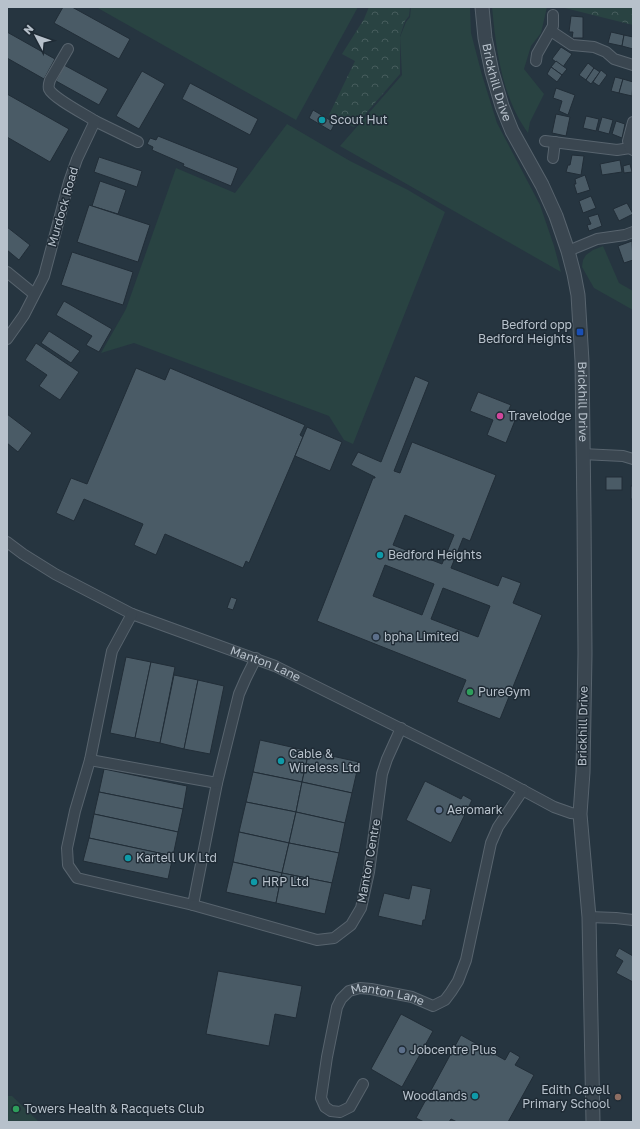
<svg xmlns="http://www.w3.org/2000/svg" width="640" height="1129" viewBox="0 0 640 1129" font-family="'Golos Text',sans-serif">
  <style>
    .green { fill: #294342 }
    .forest { fill: url(#forest-crowns) }
    .building { fill: #4a5b66; stroke: #212d37; fill-rule: evenodd }
    .lines { fill: none; stroke-linecap: round; stroke-linejoin: round }
    .minor-casing { stroke: #58646e; stroke-width: 12 }
    .tertiary-casing { stroke: #58646e; stroke-width: 15 }
    .minor { stroke: #3a4650; stroke-width: 10 }
    .tertiary { stroke: #3a4650; stroke-width: 13 }
    .culture-dot { fill: #0f9aa8; stroke: #1f2b35; stroke-width: 1.5 }
    .transit-dot { fill: #1a4fb4; stroke: #1f2b35; stroke-width: 1.5 }
    .hotel-dot { fill: #d1479c; stroke: #1f2b35; stroke-width: 1.5 }
    .service-dot { fill: #5c6f8a; stroke: #1f2b35; stroke-width: 1.5 }
    .leisure-dot { fill: #2e9e5b; stroke: #1f2b35; stroke-width: 1.5 }
    .education-dot { fill: #8d6e63; stroke: #1f2b35; stroke-width: 1.5 }
    .labels { text-anchor: middle; stroke-width: 3; stroke-linejoin: round; paint-order: stroke }
    .street-label { font-size: 12px; fill: #b7c1cb; stroke: #1f2b35 }
    .poi-label { font-size: 12px; fill: #b7c1cb; stroke: #1f2b35; text-anchor: start }
  </style>
  <defs>
    <pattern id="forest-crowns" width="20" height="18" patternUnits="userSpaceOnUse"><rect width="20" height="18" fill="#294342"/><path d="M2 6a3 3 0 1 1 6 0M12 15a3 3 0 1 1 6 0" fill="none" stroke="#465c5c"/></pattern>
  </defs>
  <rect width="100%" height="100%" fill="#263540"/>
  <!-- green -->
  <g class="green">
    <path d="M96,7H358L296,120Z"/>
    <path d="M411,7H470L471,33L482,75L497,123L540,205L554,246L561,272L340,146L402,75L400,37L406,22L410,17Z"/>
    <path d="M492,7H547L541,33L531,46L524,69L544,94L530,122L528,133C502,98 496,49 492,7Z"/>
    <path d="M287,124L350,161L408,190L445,212L353,444L344,440L329,416L134,343L101,353L126,309L176,168L235,193Z"/>
    <path d="M603,246L619,283L633,291V310L594,288L582,267L583,260L586,255L593,250Z"/>
    <path d="M7,1096H12L39,1122H7Z"/>
  </g>
  <!-- forest -->
  <g class="forest">
    <path d="M369,7H410L409,16L405,21L400,36V74L354,127L329,115L355,61L342,54L364,19Z"/>
    <path d="M561,7H633V25Z"/>
  </g>
  <!-- building -->
  <g class="building">
    <path d="M63,7H72L130,39L119,59L54,23Z"/>
    <path d="M571,16L583,17V38H572L573,32H569Z"/>
    <path d="M7,32L55,59L44,79L7,58Z"/>
    <path d="M611,32L624,35L622,46L608,43Z"/>
    <path d="M624,35L633,37V49L622,46Z"/>
    <path d="M561,47L572,54L563,67L552,59Z"/>
    <path d="M556,61L567,69L562,75L551,67Z"/>
    <path d="M588,63L594,68L586,80L579,75Z"/>
    <path d="M64,65L108,89L99,105L56,81Z"/>
    <path d="M551,67L562,75L557,82L547,74Z"/>
    <path d="M594,68L600,72L591,84L586,80Z"/>
    <path d="M601,70L607,75L599,86L593,82Z"/>
    <path d="M142,71L165,84L139,129L116,116Z"/>
    <path d="M615,77L623,79L619,93L611,91Z"/>
    <path d="M623,79L633,82L632,96L619,93Z"/>
    <path d="M190,83L258,119L250,135L182,99Z"/>
    <path d="M556,88L575,95L568,115L559,111L562,101L553,98Z"/>
    <path d="M7,94L69,129L50,162L7,137Z"/>
    <path d="M313,110L335,123L331,131L309,118Z"/>
    <path d="M556,114L570,117L566,136L552,133Z"/>
    <path d="M586,116L599,119L596,131L583,128Z"/>
    <path d="M602,117L613,120L609,134L598,131Z"/>
    <path d="M616,121L625,124L622,138L612,134Z"/>
    <path d="M158,136L238,168L231,186L183,166L184,164L152,150L153,147L147,144L150,138L156,140Z"/>
    <path d="M572,155L584,156L581,175L566,172L568,165H570Z"/>
    <path d="M99,157L142,171L137,187L94,172Z"/>
    <path d="M620,160L622,172L602,175L600,164Z"/>
    <path d="M630,164L632,172L624,173L623,166Z"/>
    <path d="M585,175L590,190L577,194L574,184H576L575,179Z"/>
    <path d="M100,181L126,190L118,214L92,206Z"/>
    <path d="M591,196L596,208L583,213L579,201Z"/>
    <path d="M627,203L633,214L619,221L613,209Z"/>
    <path d="M89,205L150,225L138,262L77,242Z"/>
    <path d="M598,214L602,226L589,231L587,225L591,224L588,217Z"/>
    <path d="M7,227L30,245L19,260L7,250Z"/>
    <path d="M632,241L633,260L624,263L618,246Z"/>
    <path d="M72,252L133,272L123,305L61,285Z"/>
    <path d="M64,301L112,329L99,352L86,345L92,336L56,315Z"/>
    <path d="M49,331L80,351L71,363L41,343Z"/>
    <path d="M36,343L79,372L60,400L39,386L47,375L25,360Z"/>
    <path d="M136,368L165,380L170,368L305,425L300,435L303,437L249,563L246,561L243,568L165,534L156,555L134,545L143,524L84,499L74,521L56,513L71,478L87,484Z"/>
    <path d="M415,376L429,382L394,471L400,473L412,442L496,475L470,541L463,538L451,568L498,586L502,576L521,583L513,603L542,615L500,719L457,702L466,680L317,621L373,478H375V477L351,465L358,452L381,462ZM405,515L454,535L442,564L393,545ZM385,565L434,584L422,615L373,596ZM443,588L490,606L478,637L431,619Z"/>
    <path d="M478,392L511,405L509,409L518,413L506,443L487,435L493,420L470,411Z"/>
    <path d="M7,414L32,433L18,452L7,443Z"/>
    <path d="M307,427L342,442L330,471L295,456Z"/>
    <rect x="606" y="477" width="16" height="13"/>
    <rect x="631" y="486" width="2" height="13"/>
    <path d="M231,597L237,599L233,610L227,608Z"/>
    <path d="M126,657L151,662L135,738L110,733Z"/>
    <path d="M151,662L175,667L160,743L135,738Z"/>
    <path d="M174,675L198,680L184,749L160,743Z"/>
    <path d="M198,680L224,686L210,754L184,749Z"/>
    <path d="M260,740L309,751L302,782L253,772Z"/>
    <path d="M309,751L359,762L352,793L302,782Z"/>
    <path d="M104,769L187,786L183,809L99,792Z"/>
    <path d="M253,772L302,782L296,812L246,802Z"/>
    <path d="M425,781L461,799L463,795L472,800L451,843L406,820Z"/>
    <path d="M302,782L352,793L345,823L296,812Z"/>
    <path d="M99,792L183,809L178,832L94,814Z"/>
    <path d="M246,802L296,812L289,843L239,832Z"/>
    <path d="M296,812L345,823L339,853L289,843Z"/>
    <path d="M94,814L178,832L173,856L89,838Z"/>
    <path d="M239,832L289,843L282,873L233,862Z"/>
    <path d="M89,838L173,856L168,879L83,861Z"/>
    <path d="M289,843L339,853L332,883L282,873Z"/>
    <path d="M233,862L282,873L276,903L226,892Z"/>
    <path d="M282,873L332,883L325,914L276,903Z"/>
    <path d="M412,885L431,889L425,920H423L422,926L378,916L384,893L409,899Z"/>
    <path d="M619,948L633,956V982L616,973L623,961L615,956Z"/>
    <path d="M218,971L302,986L296,1018L275,1014L269,1046L206,1034Z"/>
    <path d="M401,1014L433,1031L402,1087L371,1069Z"/>
    <path d="M461,1035L505,1060L510,1051L520,1057L515,1065L534,1075L508,1122H457L451,1119L449,1122H424L416,1118Z"/>
  </g>
  <g class="lines">
    <defs>
      <g id="minor">
        <path d="M551,31L572,45L594,47L606,52L614,59L633,65"/>
        <path d="M536,61L537,54L553,26V15"/>
        <path d="M95,121L138,142"/>
        <path d="M545,141L617,150L630,148L633,150"/>
        <path d="M630,148L628,141L633,122"/>
        <path d="M553,158L555,142"/>
        <path d="M568,251L597,239L625,235L633,232"/>
        <path d="M7,272L34,294"/>
        <path d="M7,339L24,315L44,276L69,182L77,159L95,121C86,115 53,98 49,89C48,86 49,83 50,80L68,49"/>
        <path d="M582,454L623,456L633,459"/>
        <path id="s1" d="M7,542L23,554L55,574L132,614L275,666L502,779L554,807L571,813L580,814"/>
        <path d="M132,614L112,651L90,760L75,811L67,848L68,865L77,878L193,905L217,783L239,694L246,678L256,658"/>
        <path d="M90,760L217,783"/>
        <path d="M193,905L317,940L334,938L351,925L361,908L369,872L382,774L387,759L401,728"/>
        <path d="M589,917L616,918L633,920"/>
        <path id="s2" d="M363,1084L350,1107L340,1112L331,1111L325,1107L321,1098L327,1057L337,1007L341,999L349,991L360,988L371,989L412,997L433,1006L445,1000L451,992L458,981L466,960L491,843L498,827L523,790"/>
      </g>
      <g id="tertiary">
        <path id="s3" d="M482,7L485,38L492,72L502,106L512,131L542,185L556,216L568,251L574,274L578,295L582,361L584,515L585,654L583,772L580,814L589,917L593,1122"/>
      </g>
    </defs>
    <!-- minor casing -->
    <use href="#minor" class="minor-casing"/>
    <!-- tertiary casing -->
    <use href="#tertiary" class="tertiary-casing"/>
    <!-- minor -->
    <use href="#minor" class="minor"/>
    <!-- tertiary -->
    <use href="#tertiary" class="tertiary"/>
  </g>
  <!-- markers -->
  <g class="culture-dot">
    <circle cx="322" cy="120" r="4"/>
    <circle cx="380" cy="555" r="4"/>
    <circle cx="281" cy="761" r="4"/>
    <circle cx="128" cy="858" r="4"/>
    <circle cx="254" cy="882" r="4"/>
    <circle cx="475" cy="1096" r="4"/>
  </g>
  <rect class="transit-dot" x="576" y="328" width="8" height="8" rx="2"/>
  <circle class="hotel-dot" cx="500" cy="416" r="4"/>
  <g class="service-dot">
    <circle cx="376" cy="637" r="4"/>
    <circle cx="439" cy="810" r="4"/>
    <circle cx="402" cy="1050" r="4"/>
  </g>
  <g class="leisure-dot">
    <circle cx="470" cy="692" r="4"/>
    <circle cx="16" cy="1109" r="4"/>
  </g>
  <circle class="education-dot" cx="618" cy="1097" r="4"/>
  <g class="labels">
    <!-- street labels -->
    <g class="street-label">
      <text dy="4" stroke="none"><textPath href="#s3" startOffset="77">Brickhill Drive</textPath></text>
      <text transform="translate(63 207) rotate(-74)" y="4">Murdock Road</text>
      <text dy="4" stroke="none"><textPath href="#s3" startOffset="413">Brickhill Drive</textPath></text>
      <text dy="4" stroke="none"><textPath href="#s1" startOffset="287">Manton Lane</textPath></text>
      <text transform="translate(583 726) rotate(-89)" y="4">Brickhill Drive</text>
      <text transform="translate(369 861) rotate(-80)" y="4">Manton Centre</text>
      <text dy="4" stroke="none"><textPath href="#s2" startOffset="216">Manton Lane</textPath></text>
    </g>
    <!-- poi labels -->
    <g class="poi-label">
      <text x="330" y="124">Scout Hut</text>
      <text x="572" y="329" text-anchor="end">Bedford opp<tspan x="572" dy="14">Bedford Heights</tspan></text>
      <text x="508" y="420">Travelodge</text>
      <text x="388" y="559">Bedford Heights</text>
      <text x="384" y="641">bpha Limited</text>
      <text x="478" y="696">PureGym</text>
      <text x="289" y="758">Cable &amp;<tspan x="289" dy="14">Wireless Ltd</tspan></text>
      <text x="447" y="814">Aeromark</text>
      <text x="136" y="862">Kartell UK Ltd</text>
      <text x="262" y="886">HRP Ltd</text>
      <text x="410" y="1054">Jobcentre Plus</text>
      <text x="610" y="1094" text-anchor="end">Edith Cavell<tspan x="610" dy="14">Primary School</tspan></text>
      <text x="467" y="1100" text-anchor="end">Woodlands</text>
      <text x="24" y="1113">Towers Health &amp; Racquets Club</text>
    </g>
  </g>
  <!-- border -->
  <rect width="640" height="1129" fill="none" stroke="#b7c1cb" stroke-width="16"/>
  <!-- north arrow -->
  <g transform="translate(36 36) rotate(311)" stroke="#1f2b35" stroke-width="3" paint-order="stroke">
  <path d="M0-3L7 15L0 10L-7 15Z" fill="#b7c1cb"/>
  <text y="-6" font-size="11" font-weight="bold" text-anchor="middle" fill="#b7c1cb">N</text>
  </g>
</svg>
